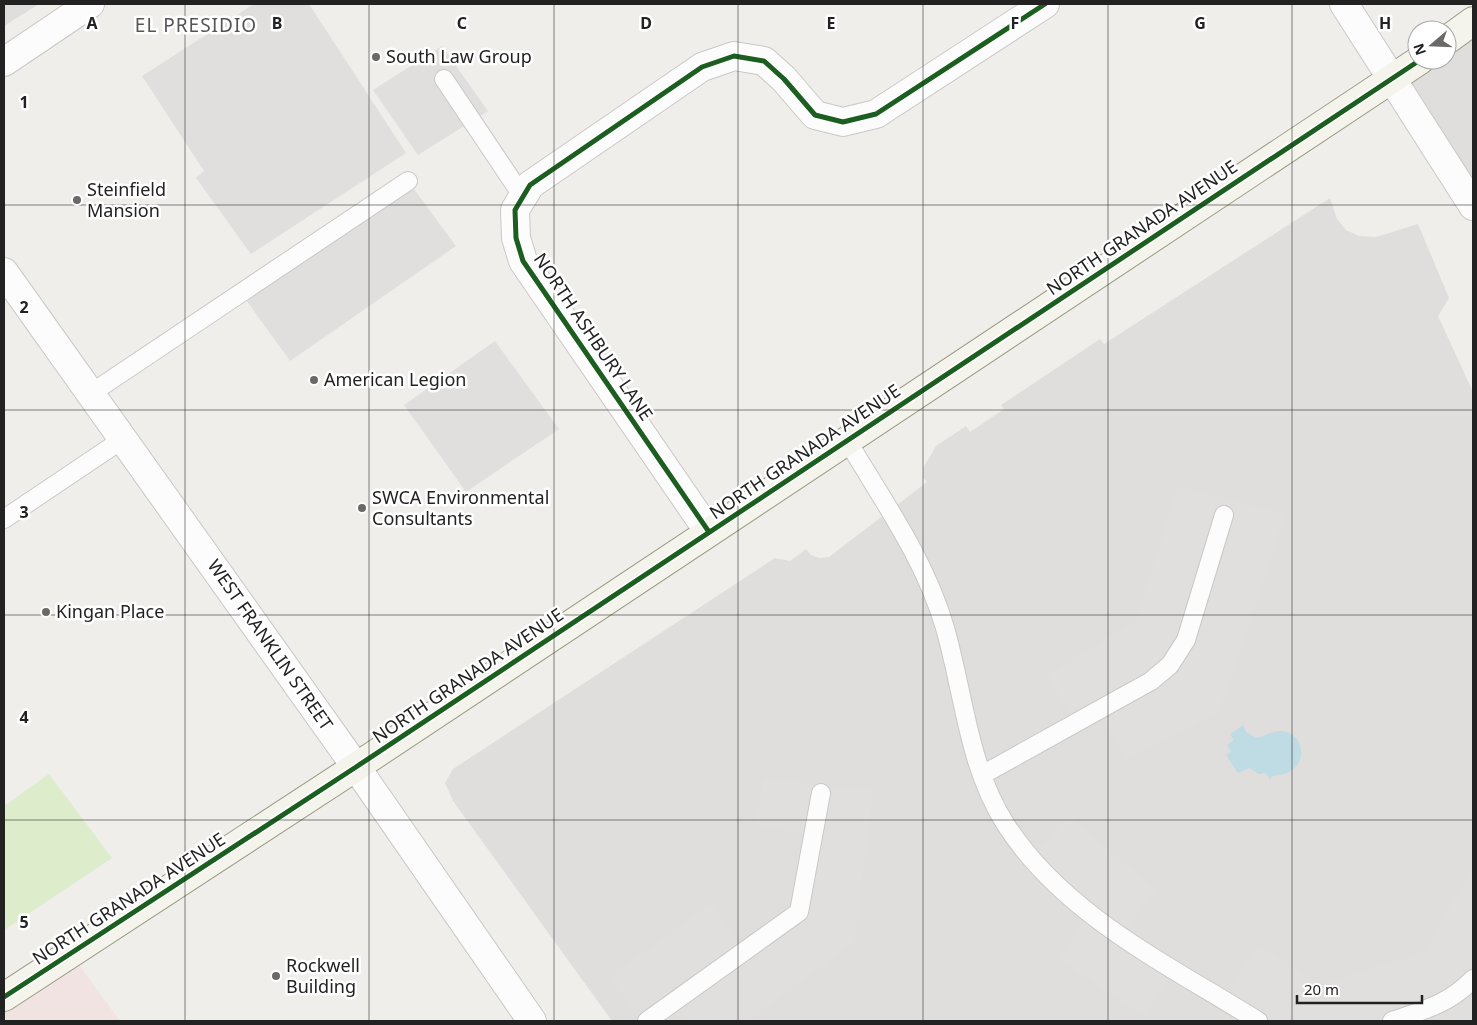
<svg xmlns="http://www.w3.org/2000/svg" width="1477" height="1025" viewBox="0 0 1477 1025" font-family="'Noto Sans',sans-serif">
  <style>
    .residential { fill: #dfdedc }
    .commercial { fill: #f1e3e1 }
    .grass { fill: #ddeccb }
    .parking { fill: #e0dfde }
    .water { fill: #bfdbe3 }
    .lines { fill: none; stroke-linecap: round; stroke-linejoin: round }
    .service-casing { stroke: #c9c8c7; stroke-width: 20 }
    .minor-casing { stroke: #c9c8c7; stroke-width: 30 }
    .secondary-casing { stroke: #999a82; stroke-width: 30 }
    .service { stroke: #fdfcfc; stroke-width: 18 }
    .minor { stroke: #fdfcfc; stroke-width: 28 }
    .secondary { stroke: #f4f4ed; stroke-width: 28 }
    .cycleway-casing { stroke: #fff; stroke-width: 8 }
    .cycleway { stroke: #1b5e20; stroke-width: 5 }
    .grid { fill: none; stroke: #222; stroke-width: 1; stroke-opacity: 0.55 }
    .poi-dot { fill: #6a6968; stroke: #fff; stroke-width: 2 }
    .labels { text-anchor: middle; stroke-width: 5; stroke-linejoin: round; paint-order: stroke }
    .poi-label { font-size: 18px; fill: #222; stroke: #fff; text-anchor: start }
    .street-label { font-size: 18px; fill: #222; stroke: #fff }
    .neighbourhood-label { font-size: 19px; letter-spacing: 1px; fill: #555; stroke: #fff }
    .grid-label { font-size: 16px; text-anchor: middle; font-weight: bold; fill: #222; stroke: #fff; stroke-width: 5; stroke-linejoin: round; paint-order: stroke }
  </style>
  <rect width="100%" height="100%" fill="#f0eeeb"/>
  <!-- residential -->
  <g class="residential">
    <path d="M4,4H39L4,26Z"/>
    <path d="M1473,21V206L1393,79L1420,60H1447V40Z"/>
    <path d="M1330,198L1337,219L1346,230L1359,236L1376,237L1418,224L1449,298L1438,316L1473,392V1021H612L453,801L445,783L453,769L775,558L790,561L806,549L811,555L819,558L829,557L927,482L923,477V468L936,446L966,426L970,432L1004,409L1001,405L1100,339L1104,344Z"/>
  </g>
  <!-- commercial -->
  <path class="commercial" d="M71,954L120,1021H4V997Z"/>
  <!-- grass -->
  <path class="grass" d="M49,774L112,858L4,930V806Z"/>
  <!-- parking -->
  <g class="parking">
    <path d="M254,4H309L406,153L251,254L196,178L204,171L142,76Z"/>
    <path d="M442,46L488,111L418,155L373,90Z"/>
    <path d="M408,181L456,246L290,361L241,293Z"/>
    <path d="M495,341L559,429L466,492L404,405Z"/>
    <path d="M1179,486L1285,514L1220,710L1126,760L1098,711L1076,723L1048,675L1135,621Z"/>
    <path d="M764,778L873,791L854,942L748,1021H688L673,1002L641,1021L610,976L711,904L745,952L799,912L813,835L755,826Z"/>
    <path d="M1068,815L1156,889L1122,935L1173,969L1145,1017L1059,959L1088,913L1032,858Z"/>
    <path d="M1473,870V1021H1258L1222,999L1259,945L1320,985L1424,952Z"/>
  </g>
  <!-- water -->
  <path class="water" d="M1243,725L1246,732L1257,738C1265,736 1272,731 1280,731C1307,731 1312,775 1272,776L1270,780L1266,773L1259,774L1249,768L1238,773L1226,755L1231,752L1227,745L1234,740L1230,734Z"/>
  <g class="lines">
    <defs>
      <g id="service">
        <path d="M444,79L523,197"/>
        <path d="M90,394L408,181"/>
        <path d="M847,440C883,501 925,559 945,628C964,694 968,766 1006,825C1065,916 1169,965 1258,1021"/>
        <path d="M4,519L123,439"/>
        <path d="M982,775L1151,681L1170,665L1186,640L1224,515"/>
        <path d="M647,1021L799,912L821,793"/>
        <path d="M1392,1021C1424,1010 1449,1004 1473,979"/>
      </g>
      <g id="minor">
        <path d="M1344,4L1473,206"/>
        <path d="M4,62L90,4"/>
        <path d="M4,272L356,767L532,1021"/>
        <path d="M709,532L523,261L516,238L515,210L530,185L702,67L734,56L764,61L784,79L815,115L843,122L876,114L1045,4"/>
      </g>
      <g id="secondary">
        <path d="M1447,40L1473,21"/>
        <path d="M4,997L356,767L1420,60"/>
      </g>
    </defs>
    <!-- service casing -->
    <use href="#service" class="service-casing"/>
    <!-- minor casing -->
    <use href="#minor" class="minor-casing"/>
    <!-- secondary casing -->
    <use href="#secondary" class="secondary-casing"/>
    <!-- service -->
    <use href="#service" class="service"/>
    <!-- minor -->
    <use href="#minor" class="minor"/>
    <!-- secondary -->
    <use href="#secondary" class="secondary"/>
    <defs>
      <g id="cycleway">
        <path d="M709,532L523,261L516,238L515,210L530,185L702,67L734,56L764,61L784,79L815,115L843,122L876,114L1045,4"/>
        <path d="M4,997L356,767L1420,60"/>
      </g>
    </defs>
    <!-- cycleway casing -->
    <use href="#cycleway" class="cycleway-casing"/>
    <!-- cycleway -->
    <use href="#cycleway" class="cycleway"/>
  </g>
  <!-- grid -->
  <path class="grid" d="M185,4V1021M369,4V1021M554,4V1021M738,4V1021M923,4V1021M1108,4V1021M1292,4V1021M4,205H1473M4,410H1473M4,615H1473M4,820H1473"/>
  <!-- markers -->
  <g class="poi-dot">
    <circle cx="376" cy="57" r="5"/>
    <circle cx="77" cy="200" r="5"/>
    <circle cx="314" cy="380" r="5"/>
    <circle cx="362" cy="508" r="5"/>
    <circle cx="46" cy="612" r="5"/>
    <circle cx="276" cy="976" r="5"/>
  </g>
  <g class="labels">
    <!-- poi labels -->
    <g class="poi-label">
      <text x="386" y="63">South Law Group</text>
      <text x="87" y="196">Steinfield<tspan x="87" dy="21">Mansion</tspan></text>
      <text x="324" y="386">American Legion</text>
      <text x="372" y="504">SWCA Environmental<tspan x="372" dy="21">Consultants</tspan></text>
      <text x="56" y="618">Kingan Place</text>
      <text x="286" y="972">Rockwell<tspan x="286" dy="21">Building</tspan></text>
    </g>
    <!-- street labels -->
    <g class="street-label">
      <text transform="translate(1142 228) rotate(-34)" y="6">NORTH GRANADA AVENUE</text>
      <text transform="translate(593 337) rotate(56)" y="6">NORTH ASHBURY LANE</text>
      <text transform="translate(805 452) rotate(-34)" y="6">NORTH GRANADA AVENUE</text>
      <text transform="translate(270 645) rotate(55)" y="6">WEST FRANKLIN STREET</text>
      <text transform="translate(468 676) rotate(-34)" y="6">NORTH GRANADA AVENUE</text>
      <text transform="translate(129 899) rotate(-33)" y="6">NORTH GRANADA AVENUE</text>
    </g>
    <!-- neighbourhood labels -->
    <g class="neighbourhood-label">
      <text x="196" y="32">EL PRESIDIO</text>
    </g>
  </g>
  <g class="grid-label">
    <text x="92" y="29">A</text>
    <text x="277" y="29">B</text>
    <text x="462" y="29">C</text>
    <text x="646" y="29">D</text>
    <text x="831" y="29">E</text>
    <text x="1015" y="29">F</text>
    <text x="1200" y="29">G</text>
    <text x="1385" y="29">H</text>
    <text x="24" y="108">1</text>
    <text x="24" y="313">2</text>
    <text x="24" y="518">3</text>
    <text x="24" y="723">4</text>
    <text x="24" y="928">5</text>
  </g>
  <!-- border -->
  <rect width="1477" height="1025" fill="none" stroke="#222222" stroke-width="10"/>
  <!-- north arrow -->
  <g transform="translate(1432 45) rotate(251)"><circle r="24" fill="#ffffff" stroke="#a7a7a7"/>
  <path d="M0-4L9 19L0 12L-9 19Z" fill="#6a6968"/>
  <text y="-8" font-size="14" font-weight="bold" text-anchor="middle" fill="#222222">N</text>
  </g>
  <!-- scale -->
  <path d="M1297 995v8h125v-8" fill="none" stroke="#222222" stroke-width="2.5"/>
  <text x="1304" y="995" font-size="15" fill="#222222" stroke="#ffffff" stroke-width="4" paint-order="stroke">20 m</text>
</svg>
